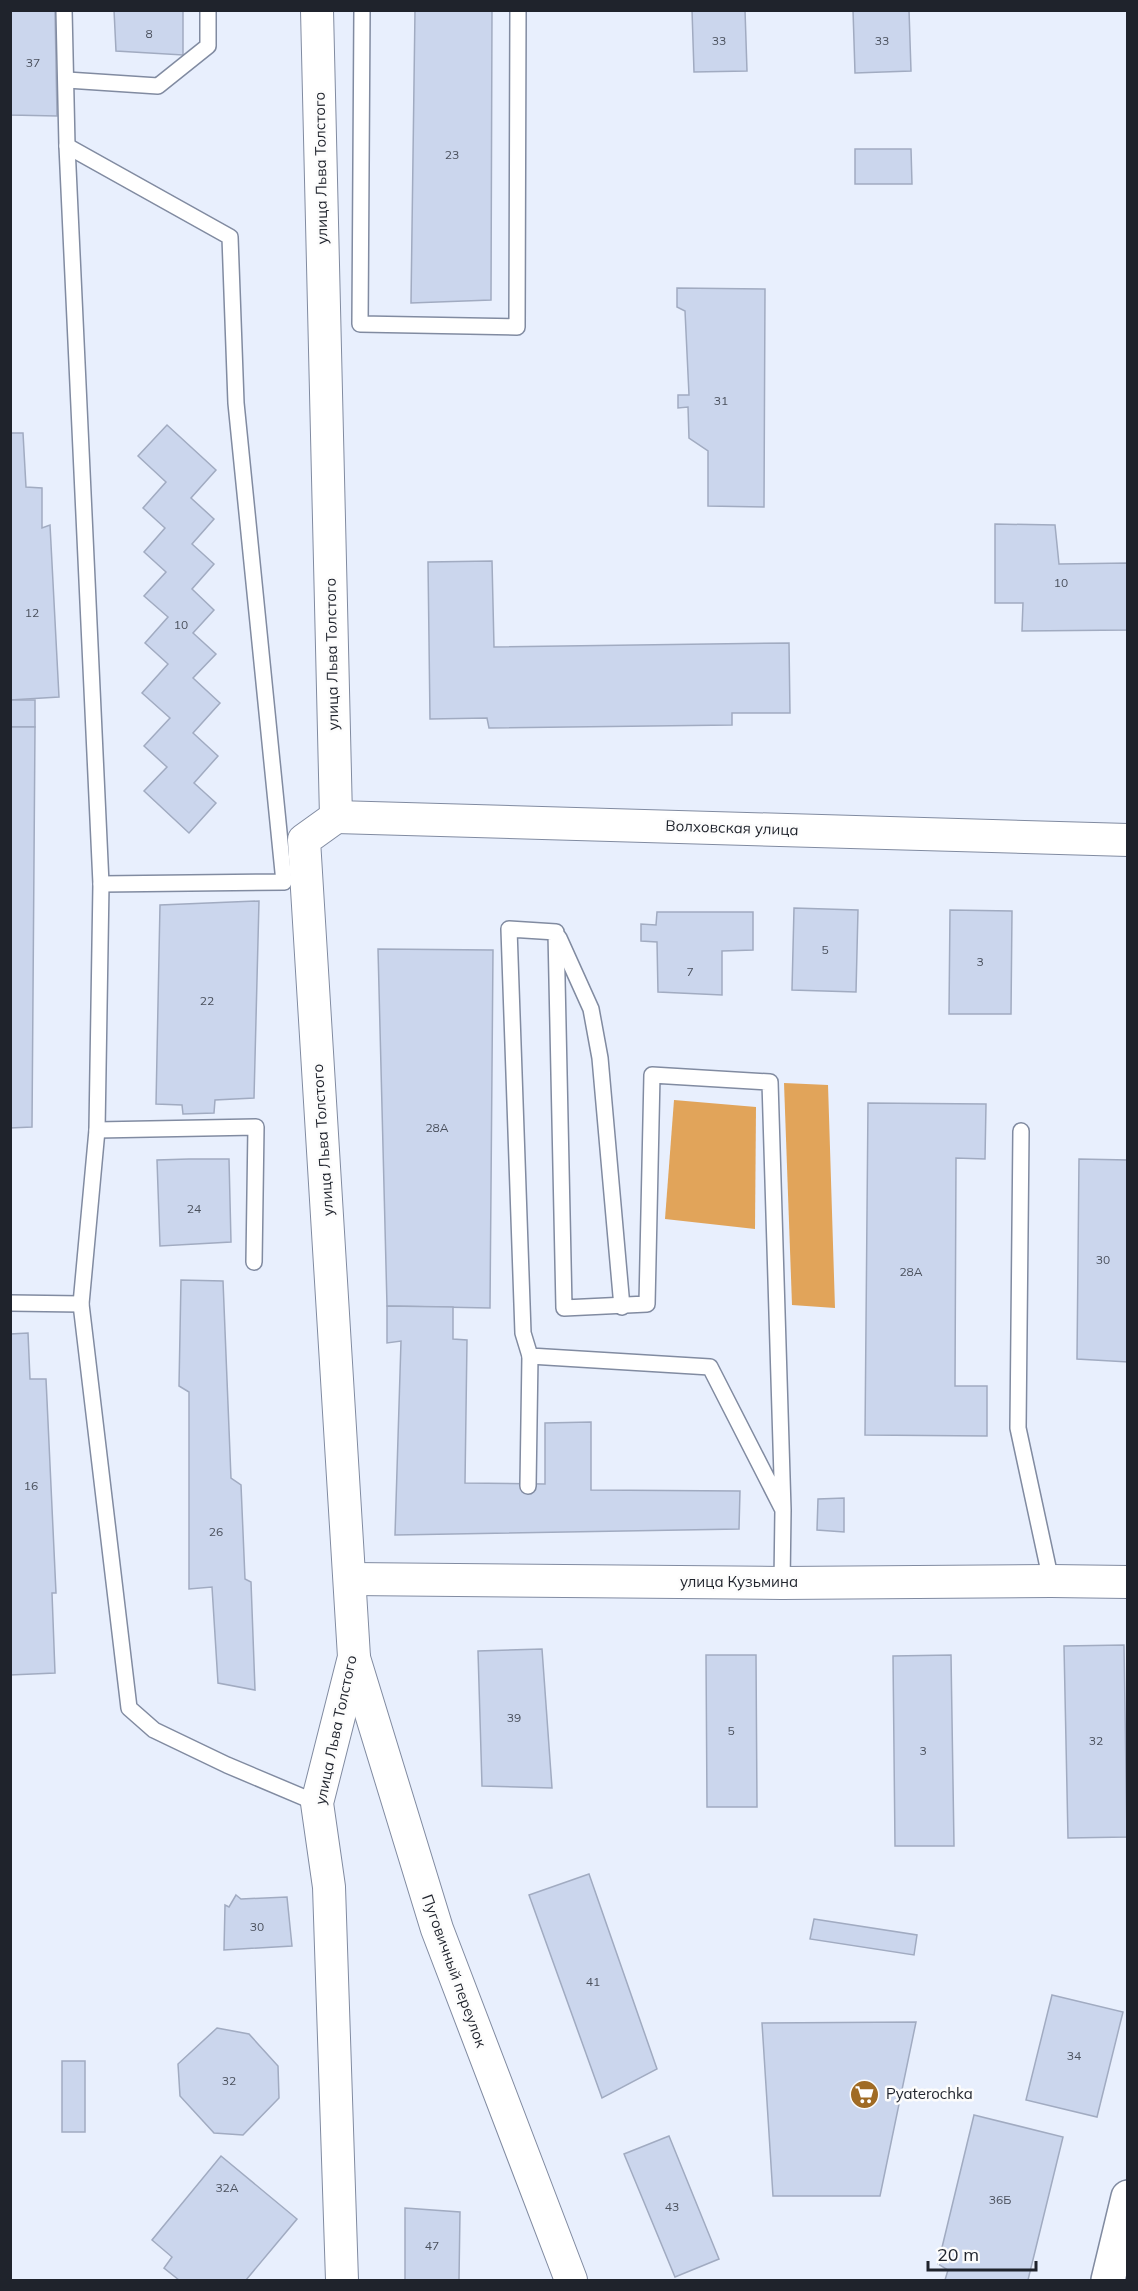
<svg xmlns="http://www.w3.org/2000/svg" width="1138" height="2291" viewBox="0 0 1138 2291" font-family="Mulish,sans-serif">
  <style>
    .forest { fill: #e1a45a }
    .building { fill: #cbd6ed; stroke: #a1abc1; stroke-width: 1.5 }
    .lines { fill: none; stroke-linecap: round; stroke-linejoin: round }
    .service-casing { stroke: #818ba1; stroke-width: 18 }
    .minor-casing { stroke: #818ba1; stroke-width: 34 }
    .secondary-casing { stroke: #818ba1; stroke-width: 36 }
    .service { stroke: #fff; stroke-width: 15 }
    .minor { stroke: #fff; stroke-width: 32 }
    .secondary { stroke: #fff; stroke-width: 33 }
    .labels { text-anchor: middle; stroke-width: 5; stroke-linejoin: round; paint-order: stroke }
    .number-label { font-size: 12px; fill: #4a505c }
    .street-label { font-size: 15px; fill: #1f232c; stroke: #fcfcfc }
    .poi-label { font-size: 15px; fill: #1f232c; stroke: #fcfcfc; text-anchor: start }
  </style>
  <rect width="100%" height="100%" fill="#e8effd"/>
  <!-- forest -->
  <g class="forest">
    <path d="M784,1083L828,1085L835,1308L792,1305Z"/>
    <path d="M674,1100L756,1107L755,1229L665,1219Z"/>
  </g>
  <!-- building -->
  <g class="building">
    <path d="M10,10H55L57,116L10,115Z"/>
    <path d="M114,10H183V55L116,51Z"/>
    <path d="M415,10H492L491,300L411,303Z"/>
    <path d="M692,10H745L747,71L694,72Z"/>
    <path d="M853,10H909L911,71L855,73Z"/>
    <path d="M855,149H911L912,184H855Z"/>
    <path d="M677,288L765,289L764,507L708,506V451L689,438L688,407L678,408V395H689L685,311L677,307Z"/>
    <path d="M167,425L216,470L191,498L214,519L192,544L214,564L192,589L214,610L193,633L216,654L193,678L220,703L193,733L218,756L194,783L216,803L189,833L144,791L167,767L144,746L170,718L142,693L168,664L145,643L168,617L144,596L166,572L144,552L165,528L143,508L166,482L138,456Z"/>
    <path d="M10,433H23L26,487L42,488V528L50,525L59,697L10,700Z"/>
    <path d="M995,524L1055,525L1059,564L1128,563V630L1022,631L1023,603H995Z"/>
    <path d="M492,561L494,647L789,643L790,713H732V725L489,728L487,718L430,719L428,562Z"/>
    <rect x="10" y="700" width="25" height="27"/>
    <path d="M10,727H35L32,1127L10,1128Z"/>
    <path d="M259,901L254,1098L215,1100L214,1113L183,1114L182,1105L156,1104L160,905Z"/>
    <path d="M794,908L858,910L856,992L792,990Z"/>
    <path d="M950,910L1012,911L1011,1014H949Z"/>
    <path d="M657,912H753V950L722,951V995L658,992L657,942L641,941V924L656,925Z"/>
    <path d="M378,949L493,950L490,1308L387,1306Z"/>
    <path d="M868,1103L986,1104L985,1159L956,1158L955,1386H987V1436L865,1435Z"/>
    <path d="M189,1159H229L231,1242L160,1246L157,1160Z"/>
    <path d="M1079,1159L1128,1160V1362L1077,1359Z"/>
    <path d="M181,1280L223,1281L231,1478L241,1485L245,1579L251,1582L255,1690L218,1683L212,1587L189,1589V1392L179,1386Z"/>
    <path d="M387,1306L453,1307V1339L467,1340L465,1483L545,1484V1423L591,1422V1490L740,1491L739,1529L395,1535L401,1341L387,1343Z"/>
    <path d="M28,1333L30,1379H46L56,1593H52L55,1673L10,1675V1334Z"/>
    <path d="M844,1498V1532L817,1530L818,1499Z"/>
    <path d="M1124,1645L1127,1837L1068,1838L1064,1646Z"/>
    <path d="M542,1649L552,1788L482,1786L478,1651Z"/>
    <path d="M706,1655H756L757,1807H707Z"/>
    <path d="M951,1655L954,1846H895L893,1656Z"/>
    <path d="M589,1874L657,2069L602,2098L529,1895Z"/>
    <path d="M236,1895L241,1899L287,1897L292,1946L224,1950L225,1905L229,1907Z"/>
    <path d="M814,1919L917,1935L914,1955L810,1939Z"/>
    <path d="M1052,1995L1123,2012L1097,2117L1026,2100Z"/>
    <path d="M916,2022L880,2196H773L762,2023Z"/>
    <path d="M217,2028L249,2034L278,2066L279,2098L243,2135L214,2133L180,2096L178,2064Z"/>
    <rect x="62" y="2061" width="23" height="71"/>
    <path d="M974,2115L1063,2137L1028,2280H945L948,2270L938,2264Z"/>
    <path d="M669,2136L719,2259L675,2277L624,2154Z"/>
    <path d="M221,2156L297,2219L246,2280H179L164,2268L172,2257L152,2240Z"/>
    <path d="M405,2208L460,2212L459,2280H405Z"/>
  </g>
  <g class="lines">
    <defs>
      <g id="service">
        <path d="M64,10L67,146L101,884L97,1130L81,1304L129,1708L154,1730L227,1765L317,1803"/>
        <path d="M362,10L360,324L517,327L518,10"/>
        <path d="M67,80L158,86L208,46V10"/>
        <path d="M67,146L230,237L236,403L284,882L101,884"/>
        <path d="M559,938L591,1009L600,1058L622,1307"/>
        <path d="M97,1130L256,1127L254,1262"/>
        <path d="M1021,1131L1018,1428L1051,1581"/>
        <path d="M10,1303L81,1304"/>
        <path d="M528,1486L530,1356"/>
        <path d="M782,1583L783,1510L770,1082L652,1075L647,1304L564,1308L556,932L509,929L523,1333L530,1356L710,1367L783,1510"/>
      </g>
      <g id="minor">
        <path d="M317,10L336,817L304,840L354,1657L317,1803L329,1887L342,2280"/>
        <path d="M336,817L1128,840"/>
        <path d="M351,1579L782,1583L1051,1581L1128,1582"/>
        <path d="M354,1658L437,1929L571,2280"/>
      </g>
      <path id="secondary" d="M1108,2280L1128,2197"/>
    </defs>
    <!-- service casing -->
    <use href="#service" class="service-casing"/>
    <!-- minor casing -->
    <use href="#minor" class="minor-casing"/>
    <!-- secondary casing -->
    <use href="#secondary" class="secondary-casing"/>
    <!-- service -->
    <use href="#service" class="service"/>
    <!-- minor -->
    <use href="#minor" class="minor"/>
    <!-- secondary -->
    <use href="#secondary" class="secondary"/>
  </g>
  <!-- icons -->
  <defs>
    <symbol id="supermarket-disc" viewBox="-11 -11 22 22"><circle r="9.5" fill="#a06b24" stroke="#fcfcfc"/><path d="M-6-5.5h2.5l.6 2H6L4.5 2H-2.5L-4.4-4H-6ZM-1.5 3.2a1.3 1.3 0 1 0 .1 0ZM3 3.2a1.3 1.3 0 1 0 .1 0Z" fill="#fff"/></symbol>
  </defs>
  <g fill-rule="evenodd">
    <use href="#supermarket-disc" x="848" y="2078" width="33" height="33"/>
  </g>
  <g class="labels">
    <!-- number labels -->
    <g class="number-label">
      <text x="149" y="38">8</text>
      <text x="719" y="45">33</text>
      <text x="882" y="45">33</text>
      <text x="33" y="67">37</text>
      <text x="452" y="159">23</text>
      <text x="721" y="405">31</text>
      <text x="1061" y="587">10</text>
      <text x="32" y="617">12</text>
      <text x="181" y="629">10</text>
      <text x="825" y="954">5</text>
      <text x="980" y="966">3</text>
      <text x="690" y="976">7</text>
      <text x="207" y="1005">22</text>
      <text x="437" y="1132">28А</text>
      <text x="194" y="1213">24</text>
      <text x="1103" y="1264">30</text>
      <text x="911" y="1276">28А</text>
      <text x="31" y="1490">16</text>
      <text x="216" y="1536">26</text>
      <text x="514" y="1722">39</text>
      <text x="731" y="1735">5</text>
      <text x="1096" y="1745">32</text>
      <text x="923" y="1755">3</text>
      <text x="257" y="1931">30</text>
      <text x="593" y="1986">41</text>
      <text x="1074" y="2060">34</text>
      <text x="229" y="2085">32</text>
      <text x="227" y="2192">32А</text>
      <text x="1000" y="2204">36Б</text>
      <text x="672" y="2211">43</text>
      <text x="432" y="2250">47</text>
    </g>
    <!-- street labels -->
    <g class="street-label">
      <text transform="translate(321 168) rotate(-91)" y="5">улица Льва Толстого</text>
      <text transform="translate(332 654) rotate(-91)" y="5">улица Льва Толстого</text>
      <text transform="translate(732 828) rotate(2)" y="5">Волховская улица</text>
      <text transform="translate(323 1140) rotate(-94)" y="5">улица Льва Толстого</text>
      <text x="739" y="1587">улица Кузьмина</text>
      <text transform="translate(336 1730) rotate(-78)" y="5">улица Льва Толстого</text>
      <text transform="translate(454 1971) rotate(70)" y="5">Пуговичный переулок</text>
    </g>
    <!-- poi labels -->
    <g class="poi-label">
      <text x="886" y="2099">Pyaterochka</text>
    </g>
  </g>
  <!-- border -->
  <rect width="1138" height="2291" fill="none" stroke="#1f232c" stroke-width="24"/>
  <!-- scale -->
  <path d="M928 2261v9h108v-9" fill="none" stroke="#1f232c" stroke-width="3"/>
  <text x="937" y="2261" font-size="18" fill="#1f232c" stroke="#fcfcfc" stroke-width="4.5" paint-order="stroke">20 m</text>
</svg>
